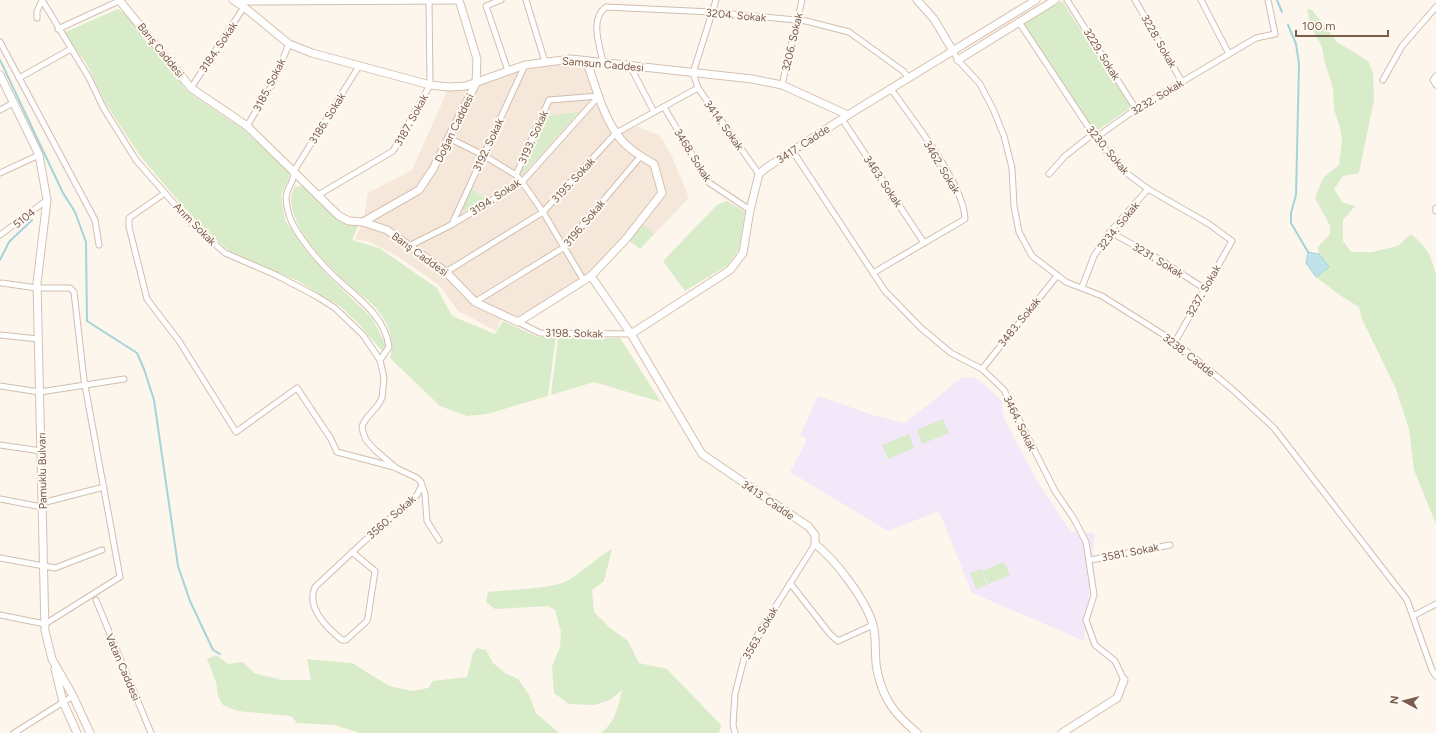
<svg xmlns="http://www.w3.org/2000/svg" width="1436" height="733" viewBox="0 0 1436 733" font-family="Figtree,sans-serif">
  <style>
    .residential { fill: #f5e8da }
    .education { fill: #f3e8fa }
    .green { fill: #d8ecc9 }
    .water { fill: #bfe3e8; stroke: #a5d3da }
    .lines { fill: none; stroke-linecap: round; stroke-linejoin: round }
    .stream { stroke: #a5d3da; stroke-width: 2 }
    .street-casing { stroke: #d1beb0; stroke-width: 7 }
    .secondary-casing { stroke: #d6c0b0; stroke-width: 9 }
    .street { stroke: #fff; stroke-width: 5 }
    .secondary { stroke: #fff; stroke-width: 7 }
    .labels { text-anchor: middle; stroke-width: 4; stroke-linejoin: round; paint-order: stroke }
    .street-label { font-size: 11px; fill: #7a5c4d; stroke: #fffaf3 }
  </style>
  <rect width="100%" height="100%" fill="#fdf6ec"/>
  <!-- residential -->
  <path class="residential" d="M555,61L587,62L616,133H623L637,126L660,136L671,154L689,198L640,249L626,239L591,276L518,322L503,315L496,331L458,311L439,285L394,254L370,242L355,239L363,222L368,193L412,170L449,87L508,71Z"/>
  <!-- education -->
  <path class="education" d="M963,377L975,378L983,383L1001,400L1004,418L1036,479L1071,532L1095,533L1084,641L972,593L939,511L888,531L790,472L807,440L800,435L818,396L876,416L905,423Z"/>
  <!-- green -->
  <g class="green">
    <path d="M1062,1L1131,107L1100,129H1093L1024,24Z"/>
    <path d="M118,9L126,14L188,92L244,130L289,172V178L281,195L285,220L307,252L329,277L372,318L386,345L382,351L360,325L340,306L298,281L229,251L193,218L141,157L107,106L85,61L63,33Z"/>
    <path d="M1307,9L1312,10L1337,42L1368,61L1373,73L1374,100L1359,173L1343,176L1334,189L1342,202L1355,206L1343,220V241L1351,252H1372L1398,246L1411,234C1427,247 1431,255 1436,275V524L1414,470L1409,429L1396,389L1362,319L1359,307L1341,296L1316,277L1328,268L1319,254L1318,247L1330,234V226L1315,198L1323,178L1339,165L1342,141L1340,127L1334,110L1333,88L1325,63L1322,47L1311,27Z"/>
    <path d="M579,112L521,176L519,174L548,116Z"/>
    <path d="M303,186C319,201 335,223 358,226L352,240L379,248L437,288L452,316L495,334L503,321L538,337L556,336L548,396L487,414L467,416L440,406L390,358C395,342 389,325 379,312C374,304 364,298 356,291C332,269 292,234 291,198C291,194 293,190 295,187Z"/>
    <path d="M471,188L486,199L465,211L461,209Z"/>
    <path d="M727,201L745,212L739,249L728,265L685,291L663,261L717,205Z"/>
    <path d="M643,224L654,234L640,249L629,239Z"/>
    <path d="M558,338H620L661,402L594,382L551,395Z"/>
    <path d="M943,419L949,433L922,444L917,430Z"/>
    <path d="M909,434L914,448L888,459L882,445Z"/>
    <path d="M612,549L604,581L592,590L594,612L609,627L628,641L639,663L667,669L721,725L719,733H601C615,723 619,705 622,690L610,700L594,705L569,704L554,693L552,666L560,647L561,632L555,610L548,606L495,609L486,602L488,592C506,590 552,589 567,581C583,572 596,558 612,549Z"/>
    <path d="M1004,562L1010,575L988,584L982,571Z"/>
    <path d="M981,569L987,585L976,589L970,573Z"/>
    <path d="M477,648L486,650L493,663L505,673L518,679L529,695L536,713L559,733H360L335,725L297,723L291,716L237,711L223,705L218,696L216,682L207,659L216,655L228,664L243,662L254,673L282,680H311L307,659L352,663L389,686L413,691L428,688L433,681L467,677L473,653Z"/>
  </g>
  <!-- water -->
  <path class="water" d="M1308,252L1319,254L1329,267L1316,277L1306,263Z"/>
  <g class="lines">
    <!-- stream -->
    <g class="stream">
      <path d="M1277,0L1282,12"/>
      <path d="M1288,25L1296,44L1299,64L1296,195L1291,213V223L1308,252"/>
      <path d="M0,60L63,193L75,212L86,242L87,321L137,353L144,369L154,400L178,566L190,601L213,650L220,654"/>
      <path d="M0,260L9,242L32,220"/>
    </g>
    <defs>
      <g id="street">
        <path d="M42,0L89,78L104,109L136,160L191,223L225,253L276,275L316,296L335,308L363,335L380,360L384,378L382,398L378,405L366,419L362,426L363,432L366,440L375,450L396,468L417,478L421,482L425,494L427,521L439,540"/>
        <path d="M501,0L486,6L508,71"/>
        <path d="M526,0L545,62"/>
        <path d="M716,0L693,73L698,88L759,174"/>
        <path d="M1067,0L1136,109"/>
        <path d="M1135,0L1182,82"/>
        <path d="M1201,0L1229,54"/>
        <path d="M237,2L459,1"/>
        <path d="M37,18V11L42,1"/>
        <path d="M1019,22L1093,134L1121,169L1148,189L1209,224L1232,241L1175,342"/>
        <path d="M58,29L121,0"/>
        <path d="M0,42L95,220L99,245"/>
        <path d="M953,51L958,60L980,84L993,109L1004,136L1012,168L1014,206L1019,232L1032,256L1066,282L1102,296L1175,342L1232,389L1274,428L1407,600L1432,670L1436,676"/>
        <path d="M603,63C600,46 589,19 606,7L712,12L806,21L849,32L903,71L909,78"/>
        <path d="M359,66L294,171C295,181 287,187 286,197C286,202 288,213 290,218C298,237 319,262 334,276C356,297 385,315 389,347L380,360"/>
        <path d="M630,66L654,112"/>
        <path d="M1436,76L1433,80L1436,85"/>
        <path d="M19,78L71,49"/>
        <path d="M1383,80L1402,46L1436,7"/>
        <path d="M782,85L802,0"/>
        <path d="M191,88L244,7"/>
        <path d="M664,107L708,182L750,210"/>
        <path d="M0,110L13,103"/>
        <path d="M842,119L924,243"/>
        <path d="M247,126L272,85L289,44"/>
        <path d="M449,138L483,155L516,175L522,182L543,212L584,281"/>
        <path d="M792,150L885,291L921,328L951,353L982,369L1004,390L1055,491L1074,519L1086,542L1094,595L1086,620L1095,645L1115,661L1124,680"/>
        <path d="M0,173L39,155"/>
        <path d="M1049,174L1065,156L1093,134H1101L1136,109L1256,38L1275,34L1268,0"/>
        <path d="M516,175L549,100L599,96"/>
        <path d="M165,193L129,218V227L147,299L179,341L236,432L297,388L331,439L337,452L394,467"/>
        <path d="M318,195L393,151L430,85L429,2"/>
        <path d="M1436,208V211"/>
        <path d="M452,224L525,65"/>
        <path d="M1110,232L1159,259L1205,289"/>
        <path d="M0,235L47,200"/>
        <path d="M411,245L451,225L522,182L599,96"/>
        <path d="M446,272L543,212L616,133L698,88"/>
        <path d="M873,273L965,219C964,184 913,120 891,89"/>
        <path d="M1082,287L1094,256L1110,232L1148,189"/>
        <path d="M475,302L563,248L640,157"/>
        <path d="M518,322L540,333L631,334"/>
        <path d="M0,335L38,339"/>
        <path d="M982,369L1057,276"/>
        <path d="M0,386L40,392L124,379"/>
        <path d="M0,445L41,451"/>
        <path d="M0,499L42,507"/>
        <path d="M42,503L104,487"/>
        <path d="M352,552L375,571L368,617L367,621L346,640H342C327,628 306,607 315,587L361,544L417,495L421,487"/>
        <path d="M0,558L55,568L102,550"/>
        <path d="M1090,560L1170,545"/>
        <path d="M790,583L830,634L838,641L873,625"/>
        <path d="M96,600L151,733"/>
        <path d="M0,615L45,624L120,577L84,380L74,292L70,288H37L2,283"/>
        <path d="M1413,616L1436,604"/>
        <path d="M14,733L73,696"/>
        <path d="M735,733L733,725L735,694L745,655L815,544"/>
      </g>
      <g id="secondary">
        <path d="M119,0L191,88L247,126L339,216L349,221L363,222L387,230L446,272L475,302L518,322L591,276L626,239L662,193L654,164C640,156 625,147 616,133C602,112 595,85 587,62"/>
        <path d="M233,0L244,7L289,44L312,53L430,85L449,87L466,86L525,65L571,59L752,79L782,85L848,115"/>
        <path d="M917,0L934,19L953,51"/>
        <path d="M958,60L1055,0"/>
        <path d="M0,75L39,155L47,200L37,283L45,631L52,659L73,696L90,733"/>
        <path d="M363,222L419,190L433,169L476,83L477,59L459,0"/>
        <path d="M591,276L631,334L702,454L809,527L815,535V544C835,559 866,600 873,625C877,639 874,656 877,670C883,700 895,714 917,733"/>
        <path d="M631,334L730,270L743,253L750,210L759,174L766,168L848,115L1036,0"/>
        <path d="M55,669L63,702L77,733"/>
        <path d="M1062,733L1117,698L1124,680"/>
      </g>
    </defs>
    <!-- street casing -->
    <use href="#street" class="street-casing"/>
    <!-- secondary casing -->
    <use href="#secondary" class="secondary-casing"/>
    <!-- street -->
    <use href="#street" class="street"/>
    <!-- secondary -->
    <use href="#secondary" class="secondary"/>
  </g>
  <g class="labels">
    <!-- street labels -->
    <g class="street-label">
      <text transform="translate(736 15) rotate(5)" y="4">3204. Sokak</text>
      <text transform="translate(1159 41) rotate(60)" y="4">3228. Sokak</text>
      <text transform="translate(792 42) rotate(-77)" y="4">3206. Sokak</text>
      <text transform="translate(218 47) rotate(-56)" y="4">3184. Sokak</text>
      <text transform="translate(161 50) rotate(51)" y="4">Barış Caddesi</text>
      <text transform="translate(1102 54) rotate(58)" y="4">3229. Sokak</text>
      <text transform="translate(603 64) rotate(5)" y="4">Samsun Caddesi</text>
      <text transform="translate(269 85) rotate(-63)" y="4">3185. Sokak</text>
      <text transform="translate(1157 97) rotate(-31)" y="4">3232. Sokak</text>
      <text transform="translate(327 118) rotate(-58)" y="4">3186. Sokak</text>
      <text transform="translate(411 120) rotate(-61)" y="4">3187. Sokak</text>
      <text transform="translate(724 125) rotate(54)" y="4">3414. Sokak</text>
      <text transform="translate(454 128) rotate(-64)" y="4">Doğan Caddesi</text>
      <text transform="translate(533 137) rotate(-66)" y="4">3193. Sokak</text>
      <text transform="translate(803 144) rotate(-33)" y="4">3417. Cadde</text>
      <text transform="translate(488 145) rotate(-65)" y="4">3192. Sokak</text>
      <text transform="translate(1108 150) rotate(50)" y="4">3230. Sokak</text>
      <text transform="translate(693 155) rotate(58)" y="4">3468. Sokak</text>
      <text transform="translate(942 167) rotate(59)" y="4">3462. Sokak</text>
      <text transform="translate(573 180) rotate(-47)" y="4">3195. Sokak</text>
      <text transform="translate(883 181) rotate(56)" y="4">3463. Sokak</text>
      <text transform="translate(495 197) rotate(-33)" y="4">3194. Sokak</text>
      <text transform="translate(24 218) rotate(-38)" y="4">5104</text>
      <text transform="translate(584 223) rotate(-50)" y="4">3196. Sokak</text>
      <text transform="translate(195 224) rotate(45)" y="4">Arım Sokak</text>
      <text transform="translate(1118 226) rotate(-51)" y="4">3234. Sokak</text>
      <text transform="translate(420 254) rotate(36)" y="4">Barış Caddesi</text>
      <text transform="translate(1158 260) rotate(31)" y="4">3231. Sokak</text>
      <text transform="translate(1203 291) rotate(-60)" y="4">3237. Sokak</text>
      <text transform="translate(1019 322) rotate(-51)" y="4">3483. Sokak</text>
      <text transform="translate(574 333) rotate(1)" y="4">3198. Sokak</text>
      <text transform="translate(1189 355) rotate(38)" y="4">3238. Cadde</text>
      <text transform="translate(1020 423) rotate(64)" y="4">3464. Sokak</text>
      <text transform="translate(42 471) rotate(-91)" y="4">Pamuklu Bulvarı</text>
      <text transform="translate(768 500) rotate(34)" y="4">3413. Cadde</text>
      <text transform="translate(391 517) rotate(-41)" y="4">3560. Sokak</text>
      <text transform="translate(1130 552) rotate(-11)" y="4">3581. Sokak</text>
      <text transform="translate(760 633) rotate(-60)" y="4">3563. Sokak</text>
      <text transform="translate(123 667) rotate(67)" y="4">Vatan Caddesi</text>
    </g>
  </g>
  <!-- north arrow -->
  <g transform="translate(1404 701) rotate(277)" stroke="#fffaf3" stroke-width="3" paint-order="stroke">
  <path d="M0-3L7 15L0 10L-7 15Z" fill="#7a5c4d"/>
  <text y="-6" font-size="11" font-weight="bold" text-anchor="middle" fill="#7a5c4d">N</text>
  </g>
  <!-- scale -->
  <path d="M1296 30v6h92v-6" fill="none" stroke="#7a5c4d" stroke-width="2"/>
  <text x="1302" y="30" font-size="12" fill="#7a5c4d" stroke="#fffaf3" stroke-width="3" paint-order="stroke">100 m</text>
</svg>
